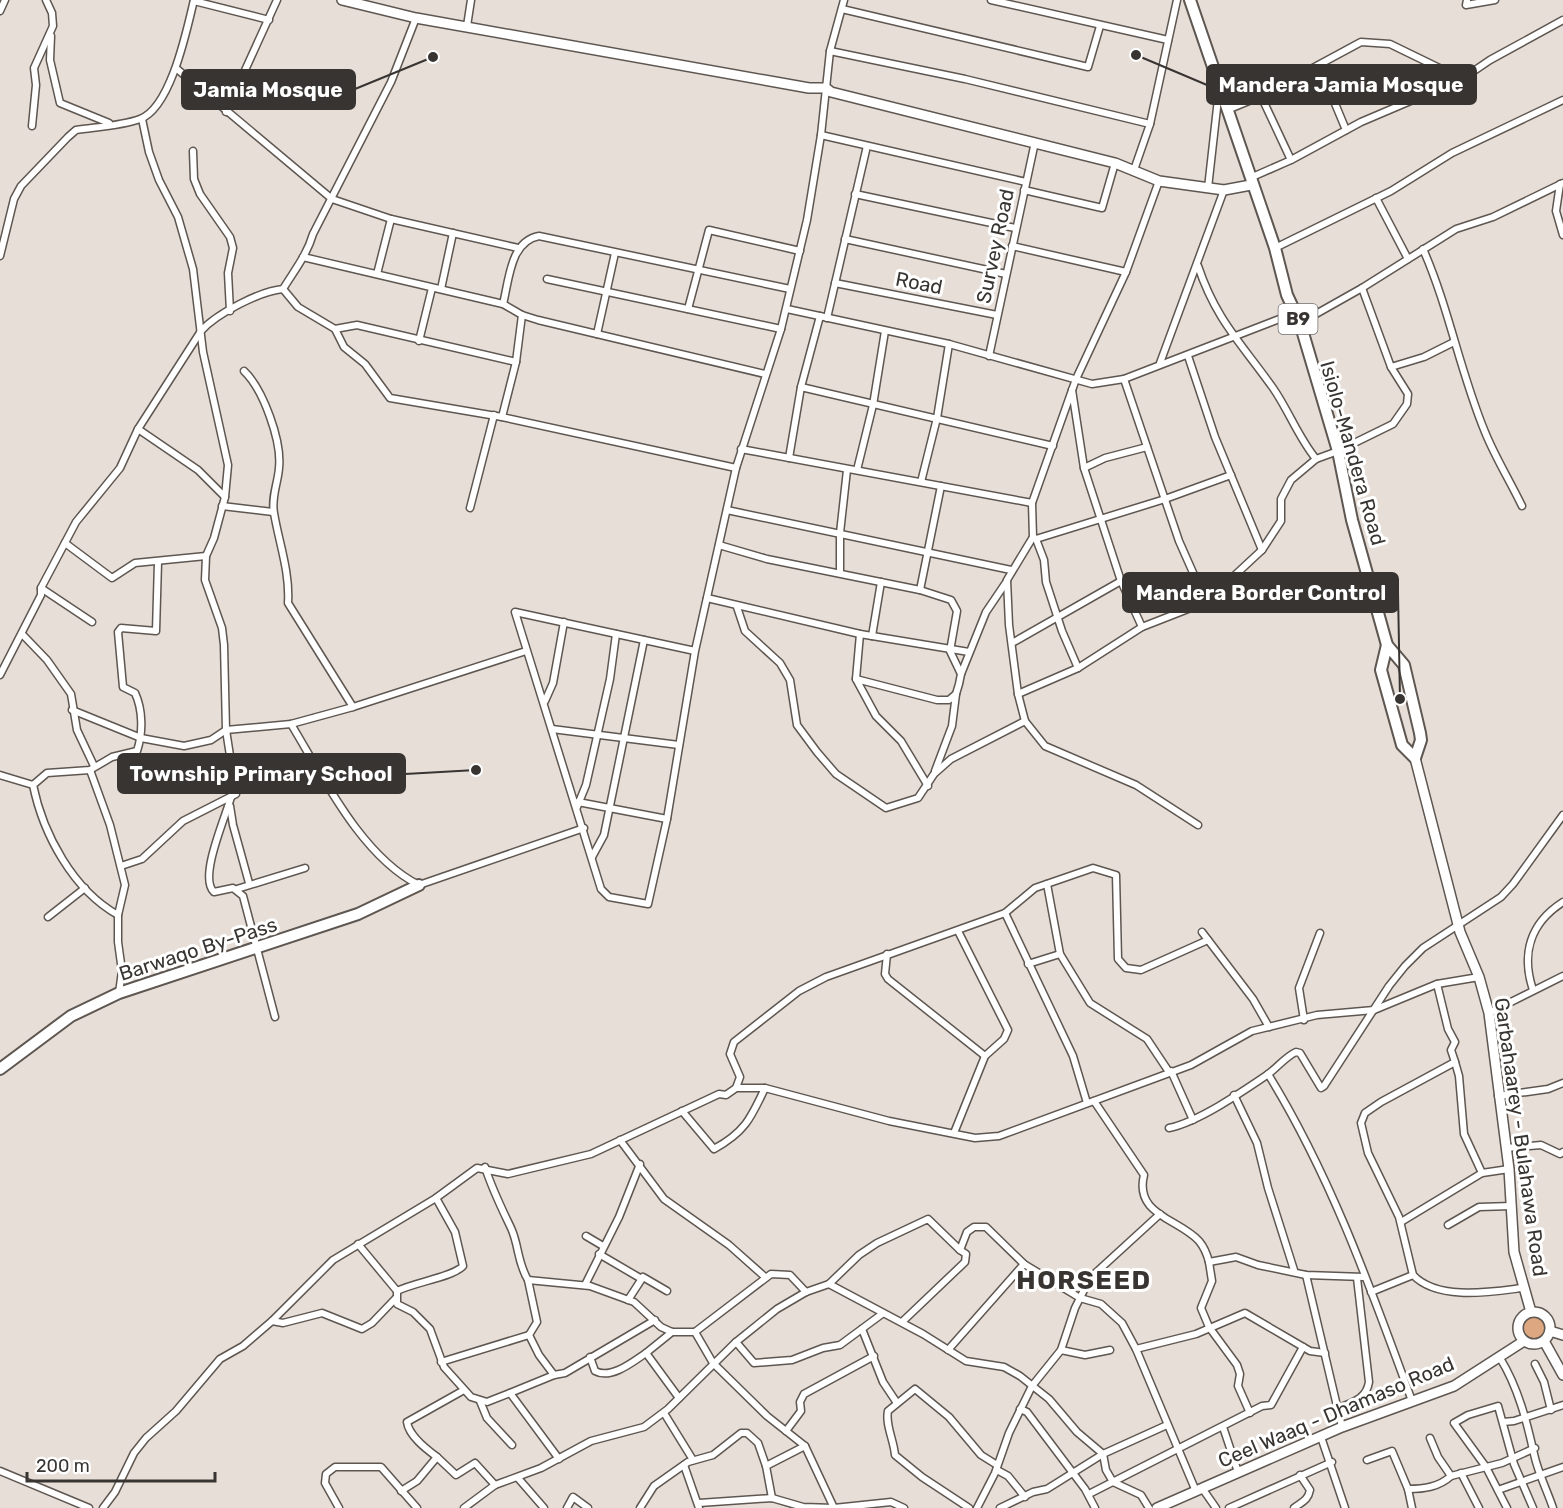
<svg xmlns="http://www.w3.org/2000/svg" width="1563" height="1508" viewBox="0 0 1563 1508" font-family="Rubik,sans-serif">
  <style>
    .green { fill: #dca781 }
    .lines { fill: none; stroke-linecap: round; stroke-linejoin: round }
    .minor-casing { stroke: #5e5650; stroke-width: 9 }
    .secondary-casing { stroke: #5e5650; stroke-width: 12 }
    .trunk-casing { stroke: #5e5650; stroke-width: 14 }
    .minor { stroke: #fff; stroke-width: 6 }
    .secondary { stroke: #fff; stroke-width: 9 }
    .trunk { stroke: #fff; stroke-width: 10 }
    .labels { text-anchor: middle; stroke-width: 6; stroke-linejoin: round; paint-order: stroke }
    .shield { fill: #fff; stroke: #747170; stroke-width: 1.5 }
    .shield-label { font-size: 18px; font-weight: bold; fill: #383432 }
    .street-label { font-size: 20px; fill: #383432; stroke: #fff }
    .district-label { font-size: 26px; font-weight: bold; letter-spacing: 1.5px; fill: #383432; stroke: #fff }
    .leader { fill: none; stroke: #383432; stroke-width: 2 }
    .callout-dot { fill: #383432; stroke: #fff; stroke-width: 2 }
    .callout { fill: #383432; stroke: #383432; stroke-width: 2 }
    .callout-label { font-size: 21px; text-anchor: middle; font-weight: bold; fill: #fff }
  </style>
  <rect width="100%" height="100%" fill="#e7ded7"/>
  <!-- green -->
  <circle class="green" cx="1534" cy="1328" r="12"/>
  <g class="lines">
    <defs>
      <g id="minor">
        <path d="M991,0L1168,40"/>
        <path d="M1467,0L1466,5L1495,0"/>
        <path d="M194,1L269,20"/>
        <path d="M842,9L1088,67L1100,26"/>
        <path d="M0,11L5,0"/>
        <path d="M467,26L471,0"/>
        <path d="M51,36L50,60L60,103L109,123"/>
        <path d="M830,51L965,79L1150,124"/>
        <path d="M1319,65L1346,130"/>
        <path d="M177,69L332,199L391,219L518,248"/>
        <path d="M1261,96L1291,160"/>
        <path d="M1227,110L1261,96L1361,42L1390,44L1462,79"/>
        <path d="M226,112L277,0"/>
        <path d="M32,126L36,85L34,68L53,26L52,13L46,0"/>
        <path d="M821,135L1026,182"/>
        <path d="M193,151L194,179L200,194L230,237L233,248L228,273L230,311"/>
        <path d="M1134,170L1150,124L1177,0"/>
        <path d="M1250,178L1291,160L1361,122L1462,79L1490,60L1563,20"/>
        <path d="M1159,181L1126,272L1076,379L1032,503L1033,537L1007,580L1009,625L1018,694L1025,721L1045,746L1136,785L1198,825"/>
        <path d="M1560,184L1556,211L1563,235"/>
        <path d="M1208,188L1219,90"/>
        <path d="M1024,190L1102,208L1115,163"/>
        <path d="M855,194L1015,228"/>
        <path d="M1376,198L1408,259"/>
        <path d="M845,239L1006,274"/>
        <path d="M1012,246L1126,272"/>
        <path d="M1275,248L1391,191L1452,153L1563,100"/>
        <path d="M1423,249C1449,308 1460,372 1485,432C1495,457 1510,481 1522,506"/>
        <path d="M0,256L14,199L21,186L68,137L76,130C96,127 121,126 140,119C171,108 187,29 194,0"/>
        <path d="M303,257L503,304L522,315L538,320L765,374"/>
        <path d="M1198,266C1216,320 1241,343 1273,388C1289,411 1298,437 1316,459"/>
        <path d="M377,274L391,219"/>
        <path d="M547,279L781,329"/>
        <path d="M835,283L997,315"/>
        <path d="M1362,288L1391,367L1424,357L1454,342"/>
        <path d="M283,289L298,307L335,329L344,347L365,364L390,398L502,417L736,468"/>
        <path d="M441,289L453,233"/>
        <path d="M503,304C509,281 510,241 539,236L790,289"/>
        <path d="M688,309L709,230L800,251"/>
        <path d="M787,309L949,344L1092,384L1124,379L1295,313"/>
        <path d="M827,318L867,146"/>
        <path d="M1300,323L1362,288L1456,229L1493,217L1563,183"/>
        <path d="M335,329L357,325L516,362"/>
        <path d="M597,334L615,253"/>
        <path d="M419,341L432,288"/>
        <path d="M989,356L1035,142"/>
        <path d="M1188,356L1215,437L1262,550"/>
        <path d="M1160,363L1224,190"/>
        <path d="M244,371C263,389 282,441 279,468C278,483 271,497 274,513C279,543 290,572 288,603L353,707"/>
        <path d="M1124,379L1179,541L1206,602"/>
        <path d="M801,387L1053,446"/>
        <path d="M1072,390L1084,468L1121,581L1142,627"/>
        <path d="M502,417L516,362L522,315"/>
        <path d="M138,429L198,470L225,497"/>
        <path d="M741,449L1032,503"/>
        <path d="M789,458L801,387L820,316"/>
        <path d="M1084,468L1105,458L1147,447"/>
        <path d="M857,470L873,405L885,331"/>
        <path d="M921,482L937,418L949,344"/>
        <path d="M222,506L273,512"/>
        <path d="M470,508L494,415"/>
        <path d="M727,510L1011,570"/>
        <path d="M1033,537L1036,539L1165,499L1231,475"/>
        <path d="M1036,539L1044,560L1046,582L1062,631L1078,668"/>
        <path d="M65,543L112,578L135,563L206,556"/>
        <path d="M719,545L767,559L920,590L941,486"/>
        <path d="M840,572V533L847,470"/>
        <path d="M41,588L92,622"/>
        <path d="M707,598L860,634L969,652"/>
        <path d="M737,607L745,631L780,663L790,680L797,725L817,752L836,774L886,808L918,798L934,774L951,759L1025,721"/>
        <path d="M860,634L856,679L876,716L901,741L928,786"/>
        <path d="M23,635L47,660L71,694L77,730L94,766"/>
        <path d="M872,636L881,582"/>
        <path d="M1012,643L1121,581"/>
        <path d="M695,651L515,612L601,889L609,897L648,904L667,819L695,651L736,468L781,329L807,220L821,135L830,51L844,0"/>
        <path d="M961,674L986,612L1007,581"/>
        <path d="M0,675L41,595V588L76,522L120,468L138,429L201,331C216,314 260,291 283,289C294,271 307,255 313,234L391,82L416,18"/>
        <path d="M856,679L937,700H949L956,694L959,684L961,674L950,651L957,611L951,600L920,590"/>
        <path d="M1018,694L1078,668L1142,627L1206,602L1262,550L1281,521V499L1291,480L1316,459L1338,451L1393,424L1407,404L1408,394L1391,367"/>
        <path d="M545,701L553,683L564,622"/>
        <path d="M72,710L141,738L184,746L211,740L226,730L291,724L353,707L526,651"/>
        <path d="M291,724C323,777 362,857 419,885L584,828"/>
        <path d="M552,729L679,745"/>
        <path d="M90,770L110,825L125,885L118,915V942L122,971L119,993"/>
        <path d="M935,771L952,726L956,694"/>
        <path d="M0,775L33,785L47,773L90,770L112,757L137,751C143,733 143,710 135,693L123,687L118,632L121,628L156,631L158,562"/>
        <path d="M33,785C43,834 73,890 118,915"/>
        <path d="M231,797C226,816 198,878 214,892L233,888L243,896L275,1017"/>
        <path d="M578,802L667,819"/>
        <path d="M230,806L233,825L249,883"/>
        <path d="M577,807L586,785L610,679L616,634"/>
        <path d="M592,857L604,835L644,640"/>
        <path d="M121,866L142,859L183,821L236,794L226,730L224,645L222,628L205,580L206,556L214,538L225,497L228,465L203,352L193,269L178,217L159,180L149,152L142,119"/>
        <path d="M1047,884L1060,954L1090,1003L1147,1039L1169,1072"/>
        <path d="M237,889L305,868"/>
        <path d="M1005,913L1073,1056L1087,1103"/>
        <path d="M48,917L85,888"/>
        <path d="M1202,932L1253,999L1269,1027"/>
        <path d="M887,954L885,974L888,979L985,1056"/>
        <path d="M1028,964L1060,954"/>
        <path d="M1533,990C1521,954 1530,923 1563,902"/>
        <path d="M1489,1013L1563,976"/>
        <path d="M1304,1020L1299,988L1320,933"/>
        <path d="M1455,1062L1459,1076L1464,1134L1482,1173"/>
        <path d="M1171,1071L1193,1120"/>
        <path d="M1268,1074C1331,1176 1371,1289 1412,1401"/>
        <path d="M736,1088L740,1077L730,1054L734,1042L799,991L826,977L1005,913L1035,888L1093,868L1116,875L1118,959L1126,968L1141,970L1208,940"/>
        <path d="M1234,1095L1257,1143L1268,1188L1294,1270"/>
        <path d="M1498,1096L1548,1089L1563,1083"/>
        <path d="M1094,1101L1144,1175C1134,1215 1179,1219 1199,1241C1204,1247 1207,1254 1209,1262L1236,1257L1258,1265L1306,1275L1364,1277"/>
        <path d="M682,1111L714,1149C745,1132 751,1118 765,1088"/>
        <path d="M1169,1128C1198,1122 1242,1092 1267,1075C1277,1068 1285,1057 1296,1052L1300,1053L1321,1088L1324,1086L1389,986L1405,966L1423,948L1501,897L1513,884L1563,815"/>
        <path d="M954,1133L985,1056L1004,1039L1008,1030L958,931"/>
        <path d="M620,1140L664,1199L729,1245L765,1277"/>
        <path d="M1506,1148L1541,1145L1560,1154L1563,1152"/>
        <path d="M485,1167C492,1189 501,1207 511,1228C519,1245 517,1262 528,1280L590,1286L634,1302L661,1327L672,1332H695L713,1363L767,1416L805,1446L834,1508"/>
        <path d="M1401,1222L1482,1173L1509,1169"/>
        <path d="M1448,1225L1479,1207L1512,1206"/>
        <path d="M586,1236L603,1246"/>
        <path d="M358,1244L397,1291V1304L413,1312L430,1329L444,1367L471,1397L487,1402L510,1393L559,1459"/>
        <path d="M599,1254L640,1278"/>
        <path d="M1209,1262L1212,1281L1201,1308L1209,1327L1237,1365L1240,1374L1238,1386L1250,1413"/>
        <path d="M1306,1275L1342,1427"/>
        <path d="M1413,1275L1399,1217L1368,1153L1361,1123L1365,1113L1381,1102L1455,1062L1451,1050L1455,1042L1448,1029L1437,984"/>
        <path d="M829,1284L923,1334L966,1361L1004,1367L1020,1376L1049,1399L1077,1432L1103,1454L1106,1470L1113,1482L1141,1495L1149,1508"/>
        <path d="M585,1285L619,1217L640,1164"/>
        <path d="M397,1291C415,1282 453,1277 463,1266L455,1232L436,1198"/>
        <path d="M1371,1292L1413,1275C1438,1301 1490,1292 1522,1288"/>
        <path d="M628,1300L643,1277L667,1291"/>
        <path d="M272,1321L283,1323L322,1313L362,1329L372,1323L396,1298"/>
        <path d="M902,1322L965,1262L966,1254L960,1250"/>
        <path d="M862,1329L883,1382L897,1403"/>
        <path d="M672,1332L646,1353L679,1398"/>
        <path d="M695,1332L771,1274L790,1275L806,1292"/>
        <path d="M529,1335L539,1355L554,1375"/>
        <path d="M736,1342L754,1363L792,1360L823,1348L840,1345L882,1314"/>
        <path d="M1136,1349L1196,1334L1245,1313L1310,1351L1325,1353"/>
        <path d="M948,1350L1024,1264"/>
        <path d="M1061,1350L1085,1355L1110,1350"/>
        <path d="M590,1357L595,1371C611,1380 634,1361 646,1353"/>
        <path d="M1500,1358C1518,1387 1527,1422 1534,1454C1538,1473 1547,1490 1553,1508"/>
        <path d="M441,1362L529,1335L537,1322L528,1280"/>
        <path d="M1535,1364L1544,1382L1551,1410"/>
        <path d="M510,1393L554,1375L565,1373L655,1320"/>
        <path d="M480,1401L487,1418L512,1445"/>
        <path d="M1020,1409L1027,1412L1085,1489L1095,1508"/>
        <path d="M1337,1409C1352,1402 1366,1400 1369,1382L1357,1278"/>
        <path d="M664,1413L693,1460"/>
        <path d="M1503,1422L1514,1421L1563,1405"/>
        <path d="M1223,1427L1238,1472"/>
        <path d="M786,1431L801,1411L800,1402L804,1394L874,1356"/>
        <path d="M1321,1437L1345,1508"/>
        <path d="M1430,1438L1438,1457L1451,1476"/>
        <path d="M437,1457C426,1449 409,1436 407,1422L464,1390"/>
        <path d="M1367,1460L1392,1451L1408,1489L1412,1508"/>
        <path d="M684,1465L699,1508"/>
        <path d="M766,1466L772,1498"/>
        <path d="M997,1470L1008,1476L1025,1497"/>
        <path d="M0,1471L89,1508"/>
        <path d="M1461,1473L1479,1508"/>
        <path d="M518,1478L544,1508"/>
        <path d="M1202,1488L1216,1508"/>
        <path d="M1408,1489C1424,1489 1439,1487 1451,1476L1502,1463L1535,1448"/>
        <path d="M1498,1490L1563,1467"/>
        <path d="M401,1491L417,1481L437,1457L456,1475L475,1463L495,1485"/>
        <path d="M1089,1494L1262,1406L1271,1405L1303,1347"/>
        <path d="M699,1503L772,1498L803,1507L834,1508L891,1502L904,1508"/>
        <path d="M103,1508L115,1492L134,1453L146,1438L176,1411L220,1359L243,1346L272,1321L333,1260L436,1198L477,1168L508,1174L591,1154L719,1094L726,1095L736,1088H765L889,1121L975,1138L999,1136L1191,1065L1252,1031L1317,1015L1374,1010L1437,984L1479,977"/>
        <path d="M339,1508L325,1483L326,1474L335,1467H381L417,1508"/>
        <path d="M464,1508L495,1485L541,1468L591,1441L644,1427L668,1409L736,1342L777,1309L806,1292L829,1284L859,1255L877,1243L928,1219L960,1250L967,1232L974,1227H986L1024,1264L1080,1298L1101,1304L1122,1323L1136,1349L1195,1489"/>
        <path d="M567,1508L573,1497L588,1508"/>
        <path d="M640,1508L654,1486L688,1462L713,1455L741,1433H747L758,1443L766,1466L805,1446"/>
        <path d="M969,1508L922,1477L895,1455C894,1441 885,1424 888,1411L915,1389L949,1417L981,1455L997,1465"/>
        <path d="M977,1508L995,1473L1009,1433L1032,1386L1061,1350L1075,1308L1090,1278L1160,1214"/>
        <path d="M1000,1508L1033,1492L1047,1489L1103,1454L1167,1425"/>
        <path d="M1229,1508L1332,1462"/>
        <path d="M1294,1508C1301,1502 1308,1501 1310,1490L1300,1475"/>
        <path d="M1507,1508L1486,1467L1454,1423L1468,1415L1498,1406L1514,1464L1533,1508"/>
      </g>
      <g id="secondary">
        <path d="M342,0L416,18L809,88H826L831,92L1115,163L1159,181L1224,190L1251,185"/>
        <path d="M1415,758L1460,932L1479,977L1489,1013L1509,1169L1514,1252L1531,1312"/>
        <circle cx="1534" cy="1328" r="16"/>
        <path d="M1550,1331L1563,1335"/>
        <path d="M1544,1341L1563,1375"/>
        <path d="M1157,1508L1342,1427L1454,1386L1524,1341"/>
      </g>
      <g id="trunk">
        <path d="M1190,0L1275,248L1287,295L1300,323L1338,451L1352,520L1387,645"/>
        <path d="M1387,645L1404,665L1420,733L1421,740L1415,758L1402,745L1381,670Z"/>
        <path d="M0,1069L71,1016L119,993L358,914L419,885"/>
      </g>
    </defs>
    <!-- minor casing -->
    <use href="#minor" class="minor-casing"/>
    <!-- secondary casing -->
    <use href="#secondary" class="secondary-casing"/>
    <!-- trunk casing -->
    <use href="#trunk" class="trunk-casing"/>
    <!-- minor -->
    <use href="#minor" class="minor"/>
    <!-- secondary -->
    <use href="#secondary" class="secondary"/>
    <!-- trunk -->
    <use href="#trunk" class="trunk"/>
  </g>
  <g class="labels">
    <!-- shield labels -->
    <rect class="shield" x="1278.5" y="304" width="39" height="30" rx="4.5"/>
    <g class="shield-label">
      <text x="1298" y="325">B9</text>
    </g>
    <!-- street labels -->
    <g class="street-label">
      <text transform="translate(995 246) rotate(-78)" y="7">Survey Road</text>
      <text transform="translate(919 283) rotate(11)" y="7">Road</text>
      <text transform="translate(1353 453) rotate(74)" y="7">Isiolo-Mandera Road</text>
      <text transform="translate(198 949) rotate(-18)" y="7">Barwaqo By-Pass</text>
      <text transform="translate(1521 1137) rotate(82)" y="7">Garbahaarey - Bulahawa Road</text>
      <text transform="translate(1336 1412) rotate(-23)" y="7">Ceel Waaq - Dhamaso Road</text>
    </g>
    <!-- district labels -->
    <g class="district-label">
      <text x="1084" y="1289">HORSEED</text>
    </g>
  </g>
  <!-- callouts -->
  <path class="leader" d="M1136 55L1207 85M433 57L355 89M1400 699L1398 592M476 770L405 774"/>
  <g class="callout-dot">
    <circle cx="1136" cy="55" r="6"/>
    <circle cx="433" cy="57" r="6"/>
    <circle cx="1400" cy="699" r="6"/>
    <circle cx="476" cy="770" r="6"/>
  </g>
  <g class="callout">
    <rect x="1207" y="65" width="269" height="39" rx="6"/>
    <rect x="182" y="70" width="173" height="39" rx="6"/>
    <rect x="1123" y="573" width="275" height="39" rx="6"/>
    <rect x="118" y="754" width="287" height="39" rx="6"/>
  </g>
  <g class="callout-label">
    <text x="1341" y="92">Mandera Jamia Mosque</text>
    <text x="268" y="97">Jamia Mosque</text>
    <text x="1261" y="600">Mandera Border Control</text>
    <text x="261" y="781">Township Primary School</text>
  </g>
  <!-- scale -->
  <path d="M27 1472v9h188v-9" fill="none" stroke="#383432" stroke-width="3"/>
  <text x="36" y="1472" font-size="18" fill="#383432" stroke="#ffffff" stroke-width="4.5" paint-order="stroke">200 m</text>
</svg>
